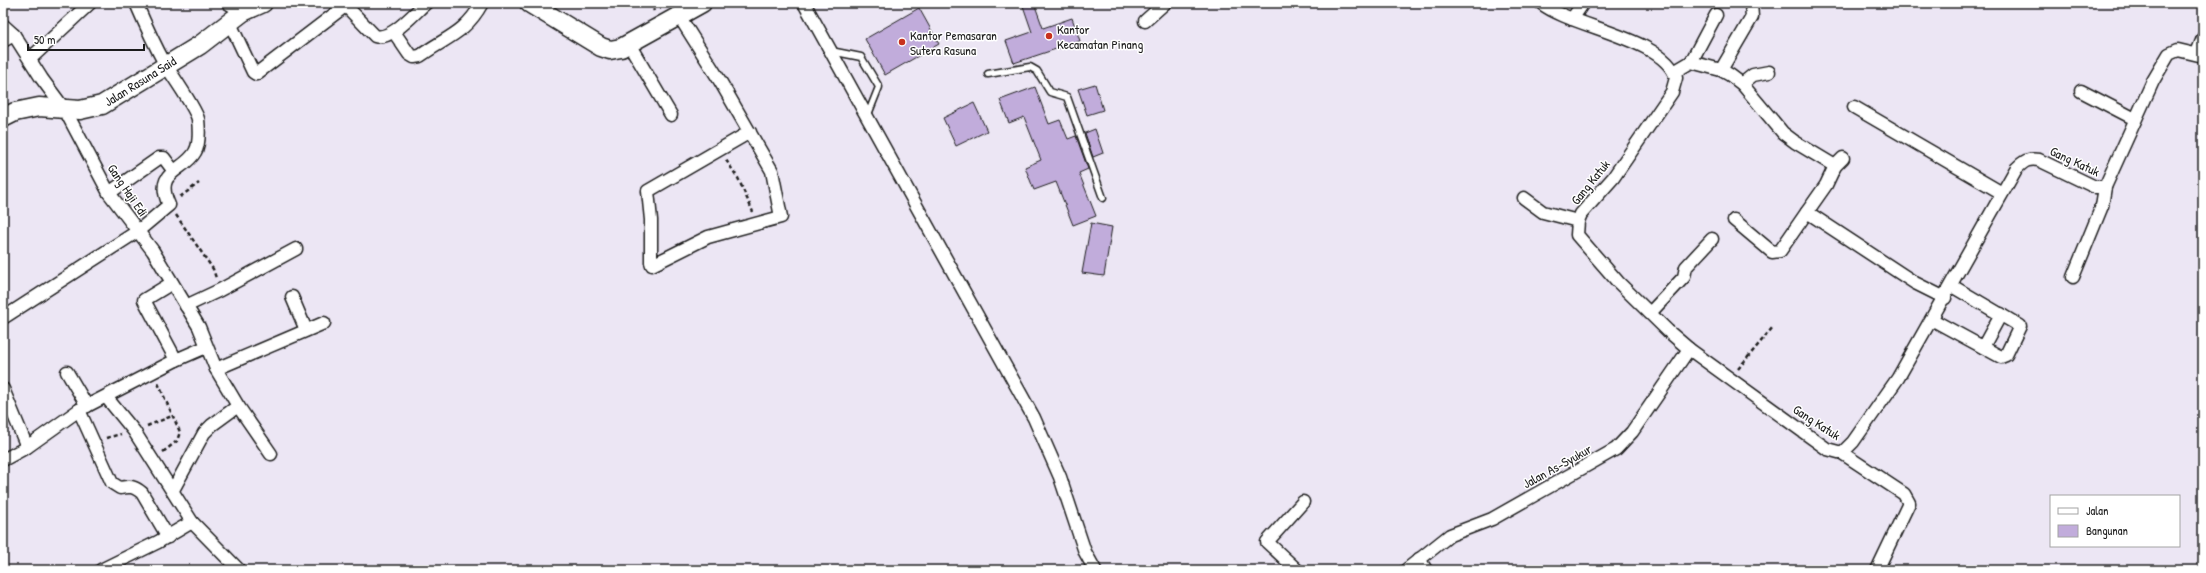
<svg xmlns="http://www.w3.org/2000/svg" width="2206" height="573" viewBox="0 0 2206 573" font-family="'Patrick Hand',sans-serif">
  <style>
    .building { fill: #c1acdb; stroke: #1c1c1c }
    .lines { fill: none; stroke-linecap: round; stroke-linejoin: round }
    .service-casing { stroke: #1c1c1c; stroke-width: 9 }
    .minor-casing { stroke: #1c1c1c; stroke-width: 15 }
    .secondary-casing { stroke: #1c1c1c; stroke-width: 21 }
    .path { stroke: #1c1c1c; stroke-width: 2.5; stroke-dasharray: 4 3; stroke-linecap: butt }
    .service { stroke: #fff; stroke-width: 6 }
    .minor { stroke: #fff; stroke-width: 12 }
    .secondary { stroke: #fff; stroke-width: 18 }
    .poi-dot { fill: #c8321e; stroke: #fff; stroke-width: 1.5 }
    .labels { text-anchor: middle; stroke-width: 3; stroke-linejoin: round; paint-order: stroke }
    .poi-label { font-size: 13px; fill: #1c1c1c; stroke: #fff; text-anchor: start }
    .street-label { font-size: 13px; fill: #1c1c1c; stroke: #fff }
  </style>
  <rect width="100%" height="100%" fill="#ece6f4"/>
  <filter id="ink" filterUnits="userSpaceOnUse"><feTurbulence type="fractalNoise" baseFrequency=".025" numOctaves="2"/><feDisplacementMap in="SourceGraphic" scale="8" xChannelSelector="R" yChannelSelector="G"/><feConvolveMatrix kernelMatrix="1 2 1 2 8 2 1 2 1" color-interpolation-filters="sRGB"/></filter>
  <g filter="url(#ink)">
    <!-- building -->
    <g class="building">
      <path d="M1022,3H1034L1043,28L1072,18L1080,41L1014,63L1006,41L1032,32Z"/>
      <path d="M919,8L939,44L885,75L865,39Z"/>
      <path d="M1095,84L1103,110L1087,115L1078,89Z"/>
      <path d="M1035,87L1049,124L1060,120L1068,139L1076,136L1088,169L1079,173L1096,216L1073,225L1056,182L1034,190L1025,167L1041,160L1024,117L1009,123L1000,100Z"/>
      <path d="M974,103L987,131L956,146L943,118Z"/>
      <path d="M1095,129L1103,153L1093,157L1085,133Z"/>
      <path d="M1091,223L1112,227L1104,276L1082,273Z"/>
    </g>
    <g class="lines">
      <defs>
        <g id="service">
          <path d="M831,51L861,57L879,87L867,117"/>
          <path d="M988,74L1030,67L1037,71L1050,92L1067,97L1103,198"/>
        </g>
        <g id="minor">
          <path d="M228,3L243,12"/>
          <path d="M804,3L1034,418L1060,477L1085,552L1095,570"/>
          <path d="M1541,3C1570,27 1665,38 1676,78L1672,92L1613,178L1581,214L1578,221L1577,235L1618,282L1668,331L1689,349L1827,449L1842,453L1853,442L1898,378L2016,169C2024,161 2028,158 2039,160L2095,187H2105L2153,81L2169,54L2178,50L2203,56"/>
          <path d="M346,6L375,36C391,41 414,13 426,3"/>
          <path d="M679,16L720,81L772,171L781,217L708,237L652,265L651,262V220L648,191L750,132"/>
          <path d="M1572,19L1583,3"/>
          <path d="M229,21L253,72L256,74L349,3"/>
          <path d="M1145,21L1165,3"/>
          <path d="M3,25L14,35L42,79L65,110L109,193L153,251L199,327L216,369L238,406L271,454"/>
          <path d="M394,32L409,54L414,57L420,56C446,37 465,34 482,3"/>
          <path d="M3,41L14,35"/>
          <path d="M629,44L671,115"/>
          <path d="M2197,53L2203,38"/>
          <path d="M30,59L90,3"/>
          <path d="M1691,62L1716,15"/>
          <path d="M1721,70L1752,17L1751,3"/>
          <path d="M1674,72L1691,62L1721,70L1730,75L1742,84L1783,133L1795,142L1835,166L1826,185L1807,212L1915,283L1945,298"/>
          <path d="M1742,84L1753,75L1769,72"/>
          <path d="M2081,91L2135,119"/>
          <path d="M1854,107L2002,193"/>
          <path d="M1835,166L1843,158"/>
          <path d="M109,193L159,158H164L173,170"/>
          <path d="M1524,198L1543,212L1578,221"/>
          <path d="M1734,220L1772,252L1780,251L1807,212"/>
          <path d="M2073,277L2102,206L2105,187"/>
          <path d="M172,283L144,300L176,360"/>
          <path d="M292,297L306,330"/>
          <path d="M186,306L220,290L296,249"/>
          <path d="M1650,313L1684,277L1686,267L1712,239"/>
          <path d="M3,318L138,231L169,205C153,170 184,172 195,152C200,144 199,129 198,119C196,109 172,75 165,64C154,44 145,24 136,3"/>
          <path d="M1933,320L2001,357L2006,355L2020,326L1952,286"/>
          <path d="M1983,347L2001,314"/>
          <path d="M216,369L324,323"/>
          <path d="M67,372L87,406"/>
          <path d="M3,389L27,447"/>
          <path d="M107,398L134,431L192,522L239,570"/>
          <path d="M79,410L112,483L120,488C130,486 134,486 142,493L168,537"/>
          <path d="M1842,453L1904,494L1909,503L1877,570"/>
          <path d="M3,460L27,447L79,410L176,360L206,347"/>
          <path d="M173,490L204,433L212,425L238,406"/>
          <path d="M1419,559L1426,570"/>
          <path d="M101,570L158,542L192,522"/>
          <path d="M1297,570L1267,542L1303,502"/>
          <path d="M1406,570L1450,535L1492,519L1616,449L1632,432L1689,349"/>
        </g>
        <g id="secondary">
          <path d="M529,3L601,47L610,50L621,48L702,3"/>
          <path d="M3,118L15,112L39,107L80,110L102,105L200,45L243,12L263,3"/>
        </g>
      </defs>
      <!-- service casing -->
      <use href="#service" class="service-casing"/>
      <!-- minor casing -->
      <use href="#minor" class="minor-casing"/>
      <!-- secondary casing -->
      <use href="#secondary" class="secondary-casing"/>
      <!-- path -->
      <g class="path">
        <path d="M650,3L654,11"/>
        <path d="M726,160L738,178L753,212"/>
        <path d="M180,197L199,183"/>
        <path d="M176,215L213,269L216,278"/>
        <path d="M1738,369L1773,327"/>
        <path d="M158,383L180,432L177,441L163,452"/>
        <path d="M147,426L172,416"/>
        <path d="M106,438L121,434"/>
      </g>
      <!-- service -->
      <use href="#service" class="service"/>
      <!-- minor -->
      <use href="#minor" class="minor"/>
      <!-- secondary -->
      <use href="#secondary" class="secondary"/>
    </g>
  </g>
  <!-- markers -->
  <g class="poi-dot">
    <circle cx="1049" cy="36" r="4"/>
    <circle cx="902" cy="42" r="4"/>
  </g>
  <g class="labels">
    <!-- poi labels -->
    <g class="poi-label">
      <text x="1057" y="34">Kantor<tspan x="1057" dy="15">Kecamatan Pinang</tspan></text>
      <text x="910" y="40">Kantor Pemasaran<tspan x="910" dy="15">Sutera Rasuna</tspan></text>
    </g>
    <!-- street labels -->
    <g class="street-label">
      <text transform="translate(140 81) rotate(-32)" y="5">Jalan Rasuna Said</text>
      <text transform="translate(2075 161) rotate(25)" y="5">Gang Katuk</text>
      <text transform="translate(1590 182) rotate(-51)" y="5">Gang Katuk</text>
      <text transform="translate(128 190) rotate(56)" y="5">Gang Haji Edi</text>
      <text transform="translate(1817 422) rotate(33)" y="5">Gang Katuk</text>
      <text transform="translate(1557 466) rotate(-29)" y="5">Jalan As-Syukur</text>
    </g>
  </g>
  <!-- margin -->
  <rect width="2206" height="573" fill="none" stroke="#fff" stroke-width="16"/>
  <rect x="8" y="8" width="2190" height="557" fill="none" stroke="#1c1c1c" stroke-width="1.5" filter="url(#ink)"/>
  <!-- legend -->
  <rect x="2050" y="495" width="130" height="52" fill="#ffffff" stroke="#a4a4a4"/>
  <rect x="2058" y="508" width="20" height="6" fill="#ffffff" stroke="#a4a4a4"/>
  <text x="2086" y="515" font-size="12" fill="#1c1c1c">Jalan</text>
  <rect x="2058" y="525" width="20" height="12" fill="#c1acdb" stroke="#a4a4a4"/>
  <text x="2086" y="535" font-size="12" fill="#1c1c1c">Bangunan</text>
  <!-- scale -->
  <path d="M28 44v6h116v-6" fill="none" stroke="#1c1c1c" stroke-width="2"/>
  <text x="34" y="44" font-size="12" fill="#1c1c1c" stroke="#ffffff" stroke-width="3" paint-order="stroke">50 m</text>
</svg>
